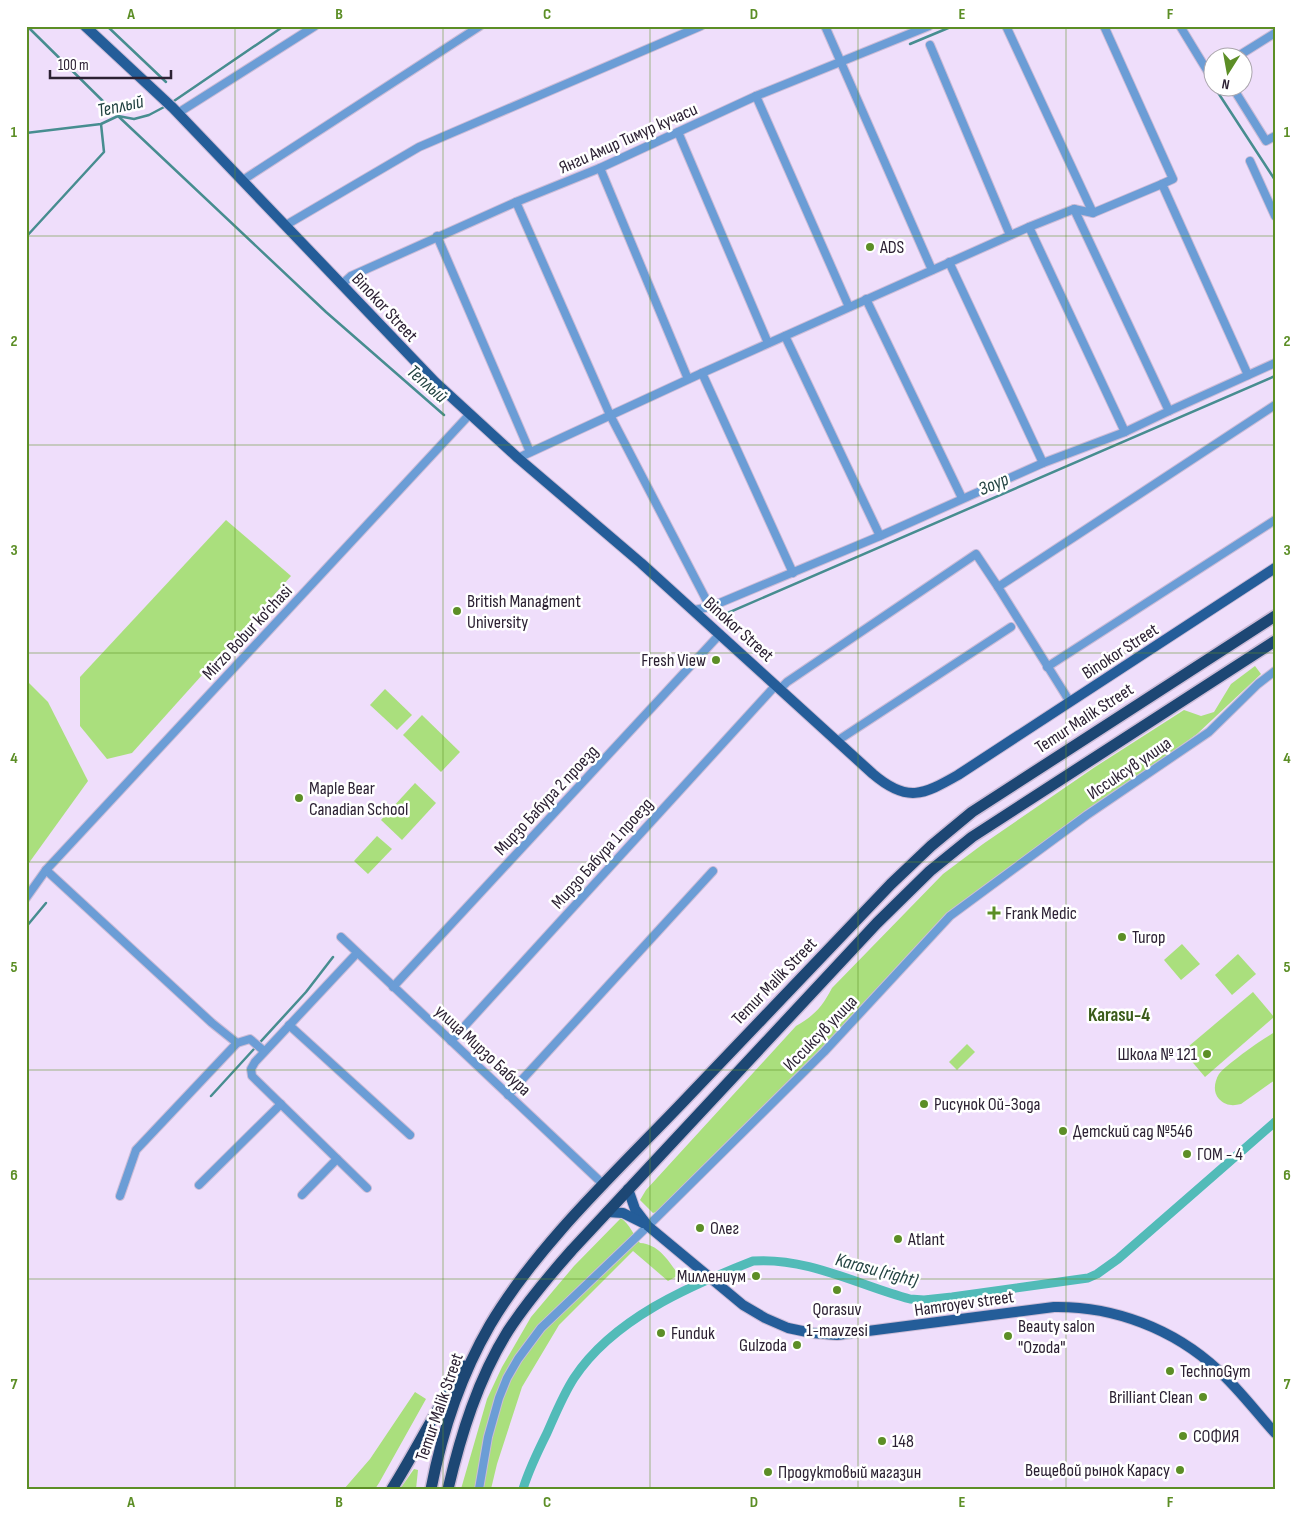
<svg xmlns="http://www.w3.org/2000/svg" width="1301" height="1515" viewBox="0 0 1301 1515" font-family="'Sofia Sans Condensed',sans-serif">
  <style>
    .green { fill: #aadf7d }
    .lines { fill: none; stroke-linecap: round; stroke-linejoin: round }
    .stream { stroke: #478d90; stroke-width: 2.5 }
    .canal { stroke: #52bbb8; stroke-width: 9 }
    .minor-casing { stroke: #ccbcd7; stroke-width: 10 }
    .major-casing { stroke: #ccbcd7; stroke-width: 12 }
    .highway-casing { stroke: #ccbcd7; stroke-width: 14 }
    .minor { stroke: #6b9dd6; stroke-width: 8 }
    .major { stroke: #245d99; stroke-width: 10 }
    .highway { stroke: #1d4774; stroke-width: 11 }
    .grid { fill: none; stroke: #5c8e26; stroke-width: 1; stroke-opacity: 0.55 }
    .poi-dot { fill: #5c8e26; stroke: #fff; stroke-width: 2 }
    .labels { text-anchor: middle; stroke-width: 5; stroke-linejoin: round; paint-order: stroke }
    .street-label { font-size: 18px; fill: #2c2133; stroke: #fff }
    .poi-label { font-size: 18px; fill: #2c2133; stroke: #fff; text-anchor: start }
    .water-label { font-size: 19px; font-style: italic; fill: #234342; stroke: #fff }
    .neighbourhood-label { font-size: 19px; font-weight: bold; fill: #3a5b1a; stroke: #fff }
    .neatline { fill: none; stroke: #5c8e26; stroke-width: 2 }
    .grid-label { font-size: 16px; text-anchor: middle; font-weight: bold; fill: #5c8e26 }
  </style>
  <rect width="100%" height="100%" fill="#efdefb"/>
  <!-- green -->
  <g class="green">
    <path d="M226,520L291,576L132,753L107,759L80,726V677Z"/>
    <path d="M1255,666L1261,674L1197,734L967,902L824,1052L665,1209L653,1213L640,1200L646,1190L796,1026C814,1016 822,1007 832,988L943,874L983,844L1095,767L1184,710L1201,716L1214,712L1231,684Z"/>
    <path d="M26,680L48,702L88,781L26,867Z"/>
    <path d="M385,689L412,715L397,730L370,705Z"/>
    <path d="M422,715L460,752L441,772L403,735Z"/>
    <path d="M415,783L436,803L402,840L381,820Z"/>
    <path d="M377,836L392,849L368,874L354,861Z"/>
    <path d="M1182,944L1200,964L1181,980L1164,960Z"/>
    <path d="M1238,954L1256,974L1232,995L1215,975Z"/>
    <path d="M1253,992L1274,1017L1205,1077L1183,1051Z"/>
    <path d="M1275,1032V1080L1241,1104C1233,1106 1226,1106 1219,1099C1213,1093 1214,1082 1219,1074C1224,1066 1265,1037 1275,1032Z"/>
    <path d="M967,1044L975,1052L957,1070L949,1062Z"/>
    <path d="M621,1218C630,1225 633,1234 640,1243C659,1244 669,1262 679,1275L668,1281L633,1251L559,1325L522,1387L497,1464L491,1489H461L487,1399L502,1367L531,1317L574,1266Z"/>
    <path d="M415,1392L426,1399L379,1483L375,1489H344L370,1459Z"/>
    <path d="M414,1469L418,1470L416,1489H400Z"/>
  </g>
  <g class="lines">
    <!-- stream -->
    <g class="stream">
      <path d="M27,26L118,116L326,312L444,415"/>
      <path d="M107,26L166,82"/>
      <path d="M910,44L953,26"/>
      <path d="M1206,73L1214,85"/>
      <path d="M1215,88L1275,180"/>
      <path d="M171,103L284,26"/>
      <path d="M26,133L101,124L118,116L134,119L149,115L166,106"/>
      <path d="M26,237L104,152L101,124"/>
      <path d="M723,615L1275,376"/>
      <path d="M26,927L46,903"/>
      <path d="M211,1096L306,992L333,957"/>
    </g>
    <!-- canal -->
    <path class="canal" d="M523,1489C529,1469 538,1451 547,1433C555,1415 563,1395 574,1378C613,1319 689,1286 753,1261C808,1257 858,1285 910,1299L924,1300L952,1297L1088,1278L1097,1274L1118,1259L1275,1122"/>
    <defs>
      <g id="minor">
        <path d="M825,26L932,270"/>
        <path d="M1006,26L1093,213"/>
        <path d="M1104,26L1173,179L1162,184L1248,375"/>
        <path d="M1180,26L1208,72L1214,70"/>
        <path d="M930,45L1010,235"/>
        <path d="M1235,58L1275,33"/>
        <path d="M1233,88L1266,141L1275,136"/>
        <path d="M756,96L849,307"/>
        <path d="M178,113L315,26"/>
        <path d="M678,132L768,343"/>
        <path d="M1250,161L1275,216"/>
        <path d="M600,168L688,379"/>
        <path d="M243,180L480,26"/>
        <path d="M516,202L610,415L710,607"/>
        <path d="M1074,209L1169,411"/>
        <path d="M286,225L419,147L701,26"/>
        <path d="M1029,227L1125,432"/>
        <path d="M437,236L530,452"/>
        <path d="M949,262L1043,463"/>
        <path d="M342,284L351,276L516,202L600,168L756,96L929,26"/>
        <path d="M866,299L962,498"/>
        <path d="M785,336L880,536"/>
        <path d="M702,373L793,573"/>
        <path d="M518,458L702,373L1029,227L1074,209L1093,213L1162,184"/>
        <path d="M998,587L1275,405"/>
        <path d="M694,610L710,607L880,536L1043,463L1125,432L1169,411L1275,363"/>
        <path d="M1047,667L1275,520"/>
        <path d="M780,689L787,682L976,554L998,587L1070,702"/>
        <path d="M837,741L1011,627"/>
        <path d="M46,870L212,1023L237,1043L250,1039L264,1051"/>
        <path d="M26,898L46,870L470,414"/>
        <path d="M341,937L604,1185"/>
        <path d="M357,953L255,1062L251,1069L252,1076L367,1188"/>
        <path d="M393,987L720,634"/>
        <path d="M289,1025L410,1135"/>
        <path d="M451,1041L776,685"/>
        <path d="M508,1095L713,871"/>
        <path d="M199,1185L281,1104"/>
        <path d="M302,1195L337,1159"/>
        <path d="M120,1196L136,1150L237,1043"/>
        <path d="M479,1489L488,1437L499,1398L507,1378L518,1359L541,1328L648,1226L824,1052L950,916L1087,815L1209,732L1258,684L1275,671"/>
      </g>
      <g id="major">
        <path d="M85,26L173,108L435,382L518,458L641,563L873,774C907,803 923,795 958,775L1275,568"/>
        <path d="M628,1189L635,1209L648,1226L743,1305L765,1318L788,1328L812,1333L837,1335L1054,1307C1114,1306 1174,1329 1218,1370C1239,1389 1256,1412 1275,1433"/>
        <path d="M607,1212L623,1213L643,1223"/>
      </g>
      <g id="highway">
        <path d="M392,1489C417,1449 438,1406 464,1366"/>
        <path d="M431,1489C442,1432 461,1375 490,1325C538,1244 617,1171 682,1103C752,1030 821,957 891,884L931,846L972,812L1275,616"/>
        <path d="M448,1489C461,1434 478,1379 508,1331C527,1302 549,1276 572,1250L877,923L930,871L972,837L1275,641"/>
      </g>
    </defs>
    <!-- minor casing -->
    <use href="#minor" class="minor-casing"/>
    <!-- major casing -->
    <use href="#major" class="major-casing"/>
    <!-- highway casing -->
    <use href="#highway" class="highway-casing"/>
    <!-- minor -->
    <use href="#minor" class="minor"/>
    <!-- major -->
    <use href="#major" class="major"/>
    <!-- highway -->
    <use href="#highway" class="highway"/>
  </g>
  <!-- grid -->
  <path class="grid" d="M235,26V1489M443,26V1489M650,26V1489M858,26V1489M1066,26V1489M26,236H1275M26,445H1275M26,653H1275M26,862H1275M26,1070H1275M26,1279H1275"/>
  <!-- markers -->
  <g class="poi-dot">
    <circle cx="870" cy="247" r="5"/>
    <circle cx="457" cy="611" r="5"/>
    <circle cx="716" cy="660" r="5"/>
    <circle cx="299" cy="798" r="5"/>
    <path d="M991.5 905.5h5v5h5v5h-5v5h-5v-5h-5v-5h5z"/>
    <circle cx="1122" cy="937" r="5"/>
    <circle cx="1207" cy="1054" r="5"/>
    <circle cx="924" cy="1104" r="5"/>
    <circle cx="1063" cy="1131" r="5"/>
    <circle cx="1187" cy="1154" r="5"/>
    <circle cx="700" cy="1228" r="5"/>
    <circle cx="898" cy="1239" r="5"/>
    <circle cx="756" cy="1276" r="5"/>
    <circle cx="837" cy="1290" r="5"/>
    <circle cx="661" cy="1333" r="5"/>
    <circle cx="1008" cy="1336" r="5"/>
    <circle cx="797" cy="1345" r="5"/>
    <circle cx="1170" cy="1371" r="5"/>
    <circle cx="1203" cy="1397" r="5"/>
    <circle cx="1183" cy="1436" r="5"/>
    <circle cx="882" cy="1441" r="5"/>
    <circle cx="1180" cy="1470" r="5"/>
    <circle cx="768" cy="1472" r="5"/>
  </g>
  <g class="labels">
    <!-- street labels -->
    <g class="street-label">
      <text transform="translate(628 138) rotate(-24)" y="6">Янги Амир Тимур кучаси</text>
      <text transform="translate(385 307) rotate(47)" y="6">Binokor Street</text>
      <text transform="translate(739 629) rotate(42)" y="6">Binokor Street</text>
      <text transform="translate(247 632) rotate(-47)" y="6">Mirzo Bobur ko‘chasi</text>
      <text transform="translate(1120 651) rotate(-33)" y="6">Binokor Street</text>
      <text transform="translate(1084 718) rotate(-33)" y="6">Temur Malik Street</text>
      <text transform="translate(1129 768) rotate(-34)" y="6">Иссиксув улица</text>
      <text transform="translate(546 800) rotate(-47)" y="6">Мирзо Бабура 2 проезд</text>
      <text transform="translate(602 853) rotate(-48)" y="6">Мирзо Бабура 1 проезд</text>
      <text transform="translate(774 981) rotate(-46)" y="6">Temur Malik Street</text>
      <text transform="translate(820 1033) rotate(-46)" y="6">Иссиксув улица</text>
      <text transform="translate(483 1050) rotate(43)" y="6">улица Мирзо Бабура</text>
      <text transform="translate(964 1303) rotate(-8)" y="6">Hamroyev street</text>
      <text transform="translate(439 1407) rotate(-71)" y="6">Temur Malik Street</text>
    </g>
    <!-- poi labels -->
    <g class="poi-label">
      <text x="880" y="253">ADS</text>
      <text x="467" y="607">British Managment<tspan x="467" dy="21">University</tspan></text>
      <text x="706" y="666" text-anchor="end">Fresh View</text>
      <text x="309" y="794">Maple Bear<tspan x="309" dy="21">Canadian School</tspan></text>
      <text x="1005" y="919">Frank Medic</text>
      <text x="1132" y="943">Turop</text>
      <text x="1197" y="1060" text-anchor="end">Школа № 121</text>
      <text x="934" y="1110">Рисунок Ой-Зода</text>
      <text x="1073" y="1137">Детский сад №546</text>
      <text x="1197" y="1160">ГОМ - 4</text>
      <text x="710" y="1234">Олег</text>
      <text x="908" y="1245">Atlant</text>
      <text x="746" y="1282" text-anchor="end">Миллениум</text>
      <text x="837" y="1315" text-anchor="middle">Qorasuv<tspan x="837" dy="21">1-mavzesi</tspan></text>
      <text x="1018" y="1332">Beauty salon<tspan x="1018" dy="21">"Ozoda"</tspan></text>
      <text x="671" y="1339">Funduk</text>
      <text x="787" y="1351" text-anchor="end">Gulzoda</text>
      <text x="1180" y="1377">TechnoGym</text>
      <text x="1193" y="1403" text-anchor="end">Brilliant Clean</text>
      <text x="1193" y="1442">СОФИЯ</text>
      <text x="892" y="1447">148</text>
      <text x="1170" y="1476" text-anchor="end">Вещевой рынок Карасу</text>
      <text x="778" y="1478">Продуктовый магазин</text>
    </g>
    <!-- water labels -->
    <g class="water-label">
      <text transform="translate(120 105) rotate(-12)" y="7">Теплый</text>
      <text transform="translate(428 383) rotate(41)" y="7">Теплый</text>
      <text transform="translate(993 483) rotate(-23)" y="7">Зоур</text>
      <text transform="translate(877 1269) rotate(15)" y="7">Karasu (right)</text>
    </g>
    <!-- neighbourhood labels -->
    <g class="neighbourhood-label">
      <text x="1119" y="1021">Karasu-4</text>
    </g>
  </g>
  <!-- border -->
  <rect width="1301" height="1515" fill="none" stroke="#ffffff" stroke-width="55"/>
  <!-- north arrow -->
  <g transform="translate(1228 72) rotate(191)"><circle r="24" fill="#ffffff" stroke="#aba6ad"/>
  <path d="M0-4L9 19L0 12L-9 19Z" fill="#5c8e26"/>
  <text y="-8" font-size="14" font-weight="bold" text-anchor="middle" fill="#2c2133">N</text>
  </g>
  <!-- scale -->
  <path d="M50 70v8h121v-8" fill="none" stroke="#2c2133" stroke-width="2.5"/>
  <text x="58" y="70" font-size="15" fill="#2c2133" stroke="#ffffff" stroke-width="4" paint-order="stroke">100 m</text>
  <rect x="28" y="28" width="1246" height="1460" class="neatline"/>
  <g class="grid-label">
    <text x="131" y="19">A</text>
    <text x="339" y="19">B</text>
    <text x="547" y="19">C</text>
    <text x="754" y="19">D</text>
    <text x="962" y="19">E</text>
    <text x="1170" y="19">F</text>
    <text x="14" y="137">1</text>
    <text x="1287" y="137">1</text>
    <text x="14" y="346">2</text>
    <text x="1287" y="346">2</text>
    <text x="14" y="555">3</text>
    <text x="1287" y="555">3</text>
    <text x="14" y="763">4</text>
    <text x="1287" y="763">4</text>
    <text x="14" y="972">5</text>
    <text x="1287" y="972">5</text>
    <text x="14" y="1180">6</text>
    <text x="1287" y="1180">6</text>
    <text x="14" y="1389">7</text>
    <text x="1287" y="1389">7</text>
    <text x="131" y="1507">A</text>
    <text x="339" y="1507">B</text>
    <text x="547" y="1507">C</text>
    <text x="754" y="1507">D</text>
    <text x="962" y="1507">E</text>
    <text x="1170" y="1507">F</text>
  </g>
</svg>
